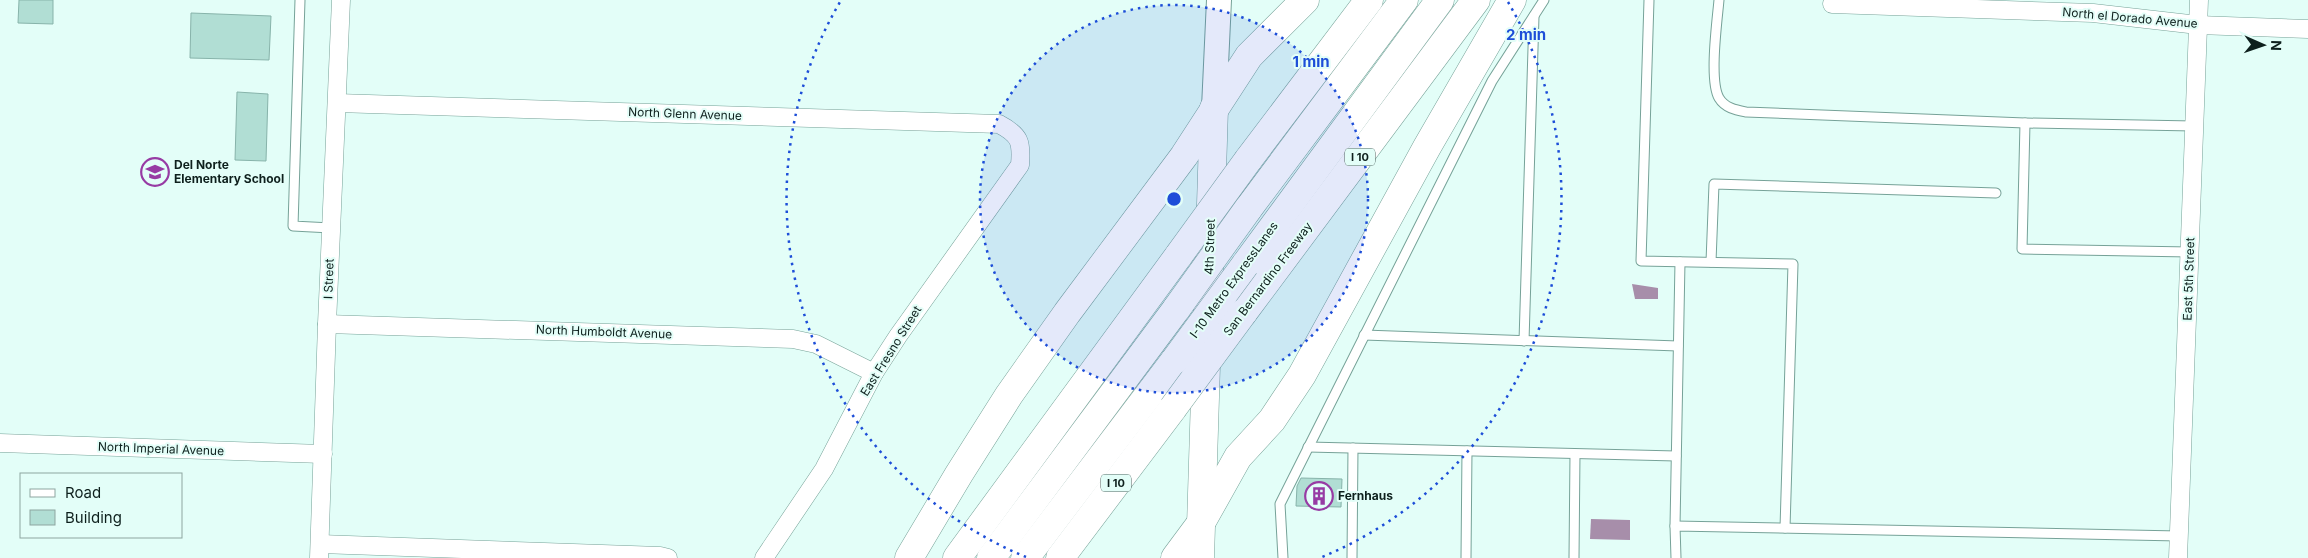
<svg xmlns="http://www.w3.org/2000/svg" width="2308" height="558" viewBox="0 0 2308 558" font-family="Inter,sans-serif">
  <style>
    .water { fill: #a78eaa }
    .building { fill: #b1ded4; stroke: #87b3aa }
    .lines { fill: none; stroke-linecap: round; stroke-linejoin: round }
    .lane-casing { stroke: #76a298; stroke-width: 11 }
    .street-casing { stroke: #76a298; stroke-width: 19 }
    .secondary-casing { stroke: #76a298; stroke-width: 26 }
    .primary-casing { stroke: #76a298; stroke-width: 29 }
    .highway-casing { stroke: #76a298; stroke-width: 29 }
    .lane { stroke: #fff; stroke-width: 9 }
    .street { stroke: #fff; stroke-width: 18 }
    .secondary { stroke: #fff; stroke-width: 24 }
    .primary { stroke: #fff; stroke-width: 28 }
    .highway { stroke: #fff; stroke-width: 28 }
    .highway-bridge-casing { stroke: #76a298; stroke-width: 29; stroke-linecap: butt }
    .highway-bridge { stroke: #fff; stroke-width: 28 }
    .ring { fill: none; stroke: #1d4ed8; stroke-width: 2.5; stroke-dasharray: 2.5 5 }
    .labels { text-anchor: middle; stroke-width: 4; stroke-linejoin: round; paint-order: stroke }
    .shield { fill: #e3fef8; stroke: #4e635f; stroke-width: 1 }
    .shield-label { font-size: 11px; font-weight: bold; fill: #0e201d }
    .street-label { font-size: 12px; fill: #0e201d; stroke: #e3fef8 }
    .poi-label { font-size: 12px; font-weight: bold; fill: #0e201d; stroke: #e3fef8; text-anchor: start }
    .centre { fill: #1d4ed8; stroke: #e3fef8; stroke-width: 2.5 }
    .ring-label { font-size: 15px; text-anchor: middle; font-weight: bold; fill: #1d4ed8; stroke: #e3fef8; stroke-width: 4; stroke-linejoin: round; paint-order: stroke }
  </style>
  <rect width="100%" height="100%" fill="#e3fef8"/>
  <!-- water -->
  <g class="water">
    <path d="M1632,284L1658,288V299H1635Z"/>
    <path d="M1591,519L1630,520V540L1590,539Z"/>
  </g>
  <!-- building -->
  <g class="building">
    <path d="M19,0H53V24L18,23Z"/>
    <path d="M191,13L271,16L269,60L190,58Z"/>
    <path d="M237,92L268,94L266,161L235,160Z"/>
    <path d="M1301,478L1342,479L1341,507L1296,506L1297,486Z"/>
  </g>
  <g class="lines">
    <defs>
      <g id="lane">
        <path d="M300,0L293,226L331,228"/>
        <path d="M1649,0L1641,261L1793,264L1785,528"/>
        <path d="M1719,0C1717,22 1709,81 1719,98C1725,108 1736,110 1746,112L2025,123L2194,126"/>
        <path d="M2025,123L2022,249L2190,252"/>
        <path d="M1711,262L1714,184L1996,193"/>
        <path d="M1364,335L1678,346"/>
        <path d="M1524,341L1534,16"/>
        <path d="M1308,447L1676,456"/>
        <path d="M1675,526L1680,262"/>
        <path d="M1283,558L1280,504L1492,81L1544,0"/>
        <path d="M1352,558L1353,448"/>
        <path d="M1466,558L1467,451"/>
        <path d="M1574,558L1575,454"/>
        <path d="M1676,558L1675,526L2179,536"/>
      </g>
      <g id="street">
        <path d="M1832,4L2093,13L2198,25L2308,29"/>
        <path d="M337,103L999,124C1020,135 1022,142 1020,165L898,336L874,373L824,469L764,558"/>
        <path d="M327,324L793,339L816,344L874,373"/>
        <path d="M0,443L323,454"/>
        <path d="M320,544L660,556L668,558"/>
        <path d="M319,558L327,324L341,0"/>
        <path d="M2178,558L2199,0"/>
      </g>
      <path id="secondary" d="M1214,108L1219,0"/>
      <path id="primary" d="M1200,558L1214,108"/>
      <g id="highway">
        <path d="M1248,160L1369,0"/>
        <path d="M1248,209L1404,0"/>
        <path d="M1245,265L1440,0"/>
        <path d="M1243,313L1476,0"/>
        <path d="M909,558L959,474L1009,395L1067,313L1184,156L1249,56L1305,0"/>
        <path d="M957,558L1179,255"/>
        <path d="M991,558L1177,308"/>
        <path d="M1025,558L1175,360"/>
        <path d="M1060,558L1173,408"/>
        <path d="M1175,558L1201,523L1238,457L1272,420L1302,375L1427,147L1512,0"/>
      </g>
    </defs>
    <!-- lane casing -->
    <use href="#lane" class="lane-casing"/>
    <!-- street casing -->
    <use href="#street" class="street-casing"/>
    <!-- secondary casing -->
    <use href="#secondary" class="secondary-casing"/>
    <!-- primary casing -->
    <use href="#primary" class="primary-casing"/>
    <!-- highway casing -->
    <use href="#highway" class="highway-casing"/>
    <!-- lane -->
    <use href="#lane" class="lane"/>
    <!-- street -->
    <use href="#street" class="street"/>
    <!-- secondary -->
    <use href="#secondary" class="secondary"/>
    <!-- primary -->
    <use href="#primary" class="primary"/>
    <!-- highway -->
    <use href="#highway" class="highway"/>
    <defs>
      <g id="highway-bridge">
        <path d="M1179,255L1248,160"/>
        <path d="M1177,308L1248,209"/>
        <path d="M1175,360L1245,265"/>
        <path d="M1173,408L1243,313"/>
      </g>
    </defs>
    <!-- highway-bridge casing -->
    <use href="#highway-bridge" class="highway-bridge-casing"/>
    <!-- highway-bridge -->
    <use href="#highway-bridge" class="highway-bridge"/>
  </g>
  <!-- distance rings -->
  <circle cx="1174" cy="199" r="194" fill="#1d4ed8" fill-opacity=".12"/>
  <g class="ring">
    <circle cx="1174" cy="199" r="194"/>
    <path d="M1026 557A388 388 0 0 1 840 2M1508 2A388 388 0 0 1 1322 557"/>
  </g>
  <!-- icons -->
  <defs>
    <symbol id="school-ring" viewBox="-11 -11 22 22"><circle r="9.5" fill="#e3fef8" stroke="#973ba4" stroke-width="1.5"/><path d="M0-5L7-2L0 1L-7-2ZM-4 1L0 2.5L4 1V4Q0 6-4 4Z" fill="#973ba4"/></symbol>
    <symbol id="building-ring" viewBox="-11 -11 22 22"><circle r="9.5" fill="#e3fef8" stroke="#973ba4" stroke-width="1.5"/><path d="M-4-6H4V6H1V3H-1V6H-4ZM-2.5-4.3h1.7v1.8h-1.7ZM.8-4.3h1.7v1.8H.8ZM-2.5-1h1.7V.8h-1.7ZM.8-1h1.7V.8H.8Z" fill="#973ba4"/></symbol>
  </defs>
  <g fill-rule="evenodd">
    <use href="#school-ring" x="139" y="156" width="32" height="32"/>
    <use href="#building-ring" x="1303" y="480" width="32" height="32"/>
  </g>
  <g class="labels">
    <!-- shield labels -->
    <g class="shield">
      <rect x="1345" y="148.5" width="30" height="17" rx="4"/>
      <rect x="1101" y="474.5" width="30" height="17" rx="4"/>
    </g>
    <g class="shield-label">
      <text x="1360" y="161">I 10</text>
      <text x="1116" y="487">I 10</text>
    </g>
    <!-- street labels -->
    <g class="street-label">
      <text transform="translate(2130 18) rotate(5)" y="4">North el Dorado Avenue</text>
      <text transform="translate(685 114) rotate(2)" y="4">North Glenn Avenue</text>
      <text transform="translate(1210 247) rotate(-88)" y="4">4th Street</text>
      <text transform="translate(329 279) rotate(-88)" y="4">I Street</text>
      <text transform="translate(1268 279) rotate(-53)" y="4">San Bernardino Freeway</text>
      <text transform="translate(2189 279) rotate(-88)" y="4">East 5th Street</text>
      <text transform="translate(1234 280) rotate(-54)" y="4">I-10 Metro ExpressLanes</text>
      <text transform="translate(604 332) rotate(2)" y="4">North Humboldt Avenue</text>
      <text transform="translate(891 351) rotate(-58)" y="4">East Fresno Street</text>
      <text transform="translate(161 449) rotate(2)" y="4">North Imperial Avenue</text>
    </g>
    <!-- poi labels -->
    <g class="poi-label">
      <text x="174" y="169">Del Norte<tspan x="174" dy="14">Elementary School</tspan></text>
      <text x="1338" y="500">Fernhaus</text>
    </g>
  </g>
  <circle cx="1174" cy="199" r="8" class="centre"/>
  <g class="ring-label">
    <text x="1526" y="40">2 min</text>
    <text x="1311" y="67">1 min</text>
  </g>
  <!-- legend -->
  <rect x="20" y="473" width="162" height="65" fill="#e3fef8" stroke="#8ea5a0"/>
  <rect x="30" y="489" width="25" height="8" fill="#ffffff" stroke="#8ea5a0"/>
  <text x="65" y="498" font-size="15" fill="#0e201d">Road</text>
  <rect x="30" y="510" width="25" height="15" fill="#b1ded4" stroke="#8ea5a0"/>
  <text x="65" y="523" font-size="15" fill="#0e201d">Building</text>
  <!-- north arrow -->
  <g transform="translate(2263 45) rotate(92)" stroke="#e3fef8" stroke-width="4" paint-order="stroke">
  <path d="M0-4L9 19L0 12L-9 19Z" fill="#0e201d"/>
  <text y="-8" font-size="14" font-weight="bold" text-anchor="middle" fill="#0e201d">N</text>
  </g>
</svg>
